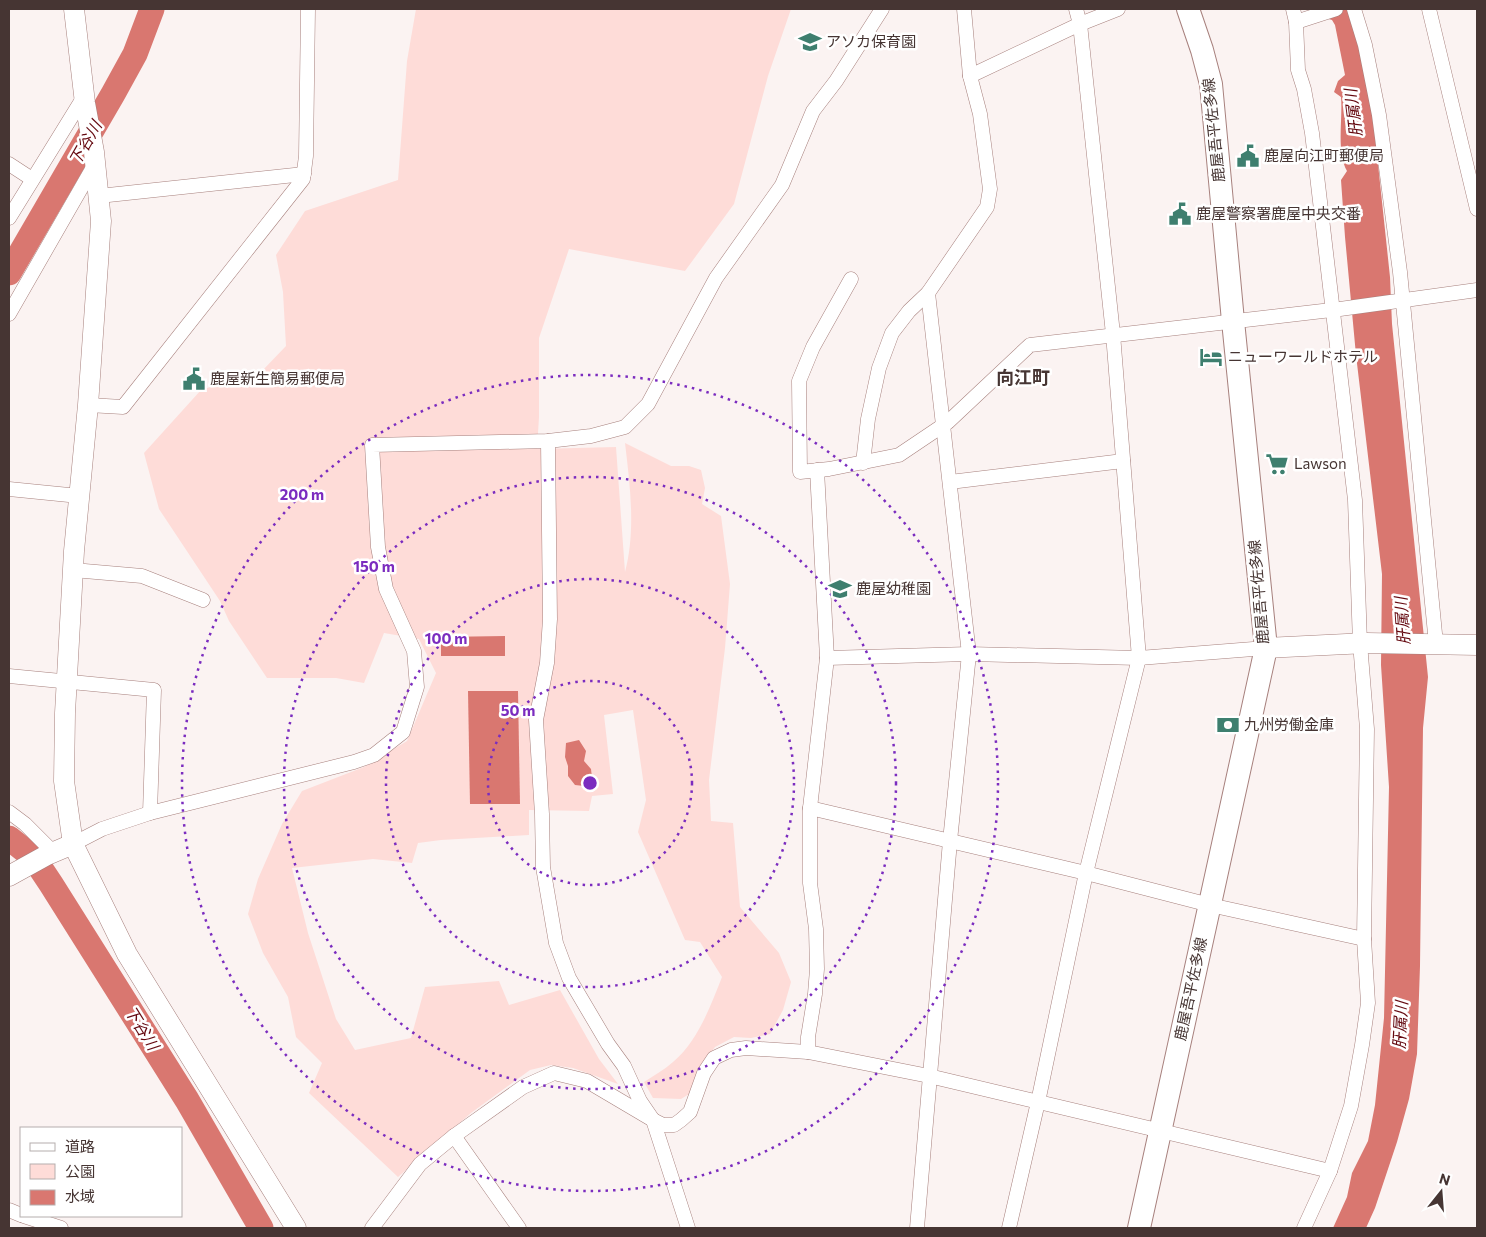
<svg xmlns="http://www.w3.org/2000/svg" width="1486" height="1237" viewBox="0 0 1486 1237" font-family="Commissioner,'Noto Sans JP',sans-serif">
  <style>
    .green { fill: #fedcd8 }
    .water { fill: #d97770 }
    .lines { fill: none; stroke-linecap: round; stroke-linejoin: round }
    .river { stroke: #d97770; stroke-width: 25 }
    .street-casing { stroke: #a7807d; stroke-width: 15 }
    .secondary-casing { stroke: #a7807d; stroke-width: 21 }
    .primary-casing { stroke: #a7807d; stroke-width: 24 }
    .street { stroke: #fff; stroke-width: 14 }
    .secondary { stroke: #fff; stroke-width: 20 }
    .primary { stroke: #fff; stroke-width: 22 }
    .ring { fill: none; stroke: #7b2cbf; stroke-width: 2.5; stroke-dasharray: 2.5 5 }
    .labels { text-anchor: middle; stroke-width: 5; stroke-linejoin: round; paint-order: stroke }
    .poi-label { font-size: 15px; fill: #463533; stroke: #fff; text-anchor: start }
    .street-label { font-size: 15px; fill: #463533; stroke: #fff }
    .water-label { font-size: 16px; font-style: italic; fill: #64080f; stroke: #fff }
    .quarter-label { font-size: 18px; font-weight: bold; fill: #463533; stroke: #fff }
    .centre { fill: #7b2cbf; stroke: #fff; stroke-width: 2.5 }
    .ring-label { font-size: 15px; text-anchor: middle; font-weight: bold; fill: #7b2cbf; stroke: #fff; stroke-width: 5; stroke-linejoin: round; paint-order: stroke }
  </style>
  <rect width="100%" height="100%" fill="#fbf3f2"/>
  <!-- green -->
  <path class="green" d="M416,9H791L768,76L734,204L685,271L569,249L539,338V417L537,449L616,447L625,572C636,531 630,485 625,443L671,466H689L701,470L705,488L702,504L721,516L730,584L725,648L709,780L711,821L733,823L740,907L779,953L791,982L783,1010L770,1034L751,1038L734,1037L715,1047L702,1065L694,1091L681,1099L653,1098L644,1082C653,1076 664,1070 673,1062C698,1041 710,1007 722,977L700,942L685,940L638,832L646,800L633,710L604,715L613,794L592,796L589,811L529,810V835L441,840L418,843L412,863L373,859L292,868L308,933L336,1019L355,1050L411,1038L425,987L499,981L509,1005L560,990L599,1059L618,1084L573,1068L551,1065L530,1070L471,1113L398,1177L309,1093L322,1063L296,1037L288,997L263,953L248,914L258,879L282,824L302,791L364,767L407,741L436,673L419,639L384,633L364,683L336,678H267L229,621L220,601L159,509L144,453L201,390L262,371L286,346L283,292L276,255L305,211L398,180L407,61Z"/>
  <!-- water -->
  <g class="water">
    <path d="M1320,9H1349L1359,42L1373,117L1390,277L1392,324L1428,677L1423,728L1420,966L1417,1054L1409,1099L1397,1142L1375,1208L1366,1228H1333L1347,1197L1352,1173L1368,1141L1375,1105L1384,1018L1389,787L1381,665L1382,574L1356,355L1345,237L1341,180L1347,171C1336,152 1343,118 1341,97L1334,92L1338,81L1345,75L1335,25L1332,20L1322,17Z"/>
    <path d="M505,636V656H441V637Z"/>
    <path d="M468,691H518L520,804H470Z"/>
    <path d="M579,740L586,751L584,761L591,769L592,778L584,786L575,785L568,776V766L565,757L566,743Z"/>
  </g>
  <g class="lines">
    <!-- river -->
    <g class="river">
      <path d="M9,273L113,94L135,54L152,9"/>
      <path d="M9,838L33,857L51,884L187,1100L261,1228"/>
    </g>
    <defs>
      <g id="street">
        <path d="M1293,9L1296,22L1298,70L1304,89L1312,133L1355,500L1360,643L1367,729L1364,939L1368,1003L1362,1045L1351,1106L1330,1171L1304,1228"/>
        <path d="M1354,9L1365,45L1379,115L1400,272L1436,644"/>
        <path d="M1429,9L1477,209"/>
        <path d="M1296,22L1336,9"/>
        <path d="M970,76L1080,24L1118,9"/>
        <path d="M9,164L32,179"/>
        <path d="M99,196L304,174"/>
        <path d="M9,218L85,95"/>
        <path d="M851,279L813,347L799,381L800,472L829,469L899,455L948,422L1030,345L1340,309L1477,290"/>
        <path d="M9,314L95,164"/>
        <path d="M88,405L123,407L303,179L306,156L308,9"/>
        <path d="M548,441L550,619L547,663L536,720L542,814L543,867L556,943L569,978L608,1044L624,1066L640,1101L653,1120L688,1228"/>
        <path d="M863,463L868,419L879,368L892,333L909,311L928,293L987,207L990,189L980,114L970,76L964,9"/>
        <path d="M950,482L1123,461"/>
        <path d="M9,489L79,496"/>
        <path d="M73,570L142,576L203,600"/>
        <path d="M827,658L969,654L1139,658L1266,648"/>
        <path d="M9,676L154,690L150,813"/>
        <path d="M810,808L1086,873L1210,905L1364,939"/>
        <path d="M9,812L25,824L53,852"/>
        <path d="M73,844L102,829L150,813L354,762L374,755L403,732L417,687L414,651L386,589L378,547L372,445L548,441L591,436L625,427L648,404L716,278L782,185L813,111L836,81L882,9"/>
        <path d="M808,1052V1037L815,994L817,969L816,929L810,883V808L827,658L817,470"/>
        <path d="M454,1136L519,1228"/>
        <path d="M9,1210L21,1215"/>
        <path d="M24,1216L61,1228"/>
        <path d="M372,1228L420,1164L454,1136L523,1087L554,1073L587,1081L653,1120L663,1125H674L681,1120L690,1112L704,1073L714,1058L731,1050L746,1048L808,1052L929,1076L1330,1171"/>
        <path d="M917,1228L950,841L969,654L928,293"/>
        <path d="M1009,1228L1038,1102L1086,873L1139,658L1113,334L1080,24L1076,9"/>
      </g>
      <g id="secondary">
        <path d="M74,9L85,103L94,152L101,221L88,405L74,551L65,713L64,781L73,844L127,954L296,1228"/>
        <path d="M1266,648L1367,643L1477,645"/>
        <path d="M9,876L47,855L73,844"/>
      </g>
      <path id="primary" d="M1139,1228L1266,648L1233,321L1211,84L1202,50L1188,9"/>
    </defs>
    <!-- street casing -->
    <use href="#street" class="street-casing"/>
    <!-- secondary casing -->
    <use href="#secondary" class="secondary-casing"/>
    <!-- primary casing -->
    <use href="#primary" class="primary-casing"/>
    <!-- street -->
    <use href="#street" class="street"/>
    <!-- secondary -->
    <use href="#secondary" class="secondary"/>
    <!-- primary -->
    <use href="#primary" class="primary"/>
  </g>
  <!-- distance rings -->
  <g class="ring">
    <circle cx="590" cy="783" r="102"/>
    <circle cx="590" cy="783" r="204"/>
    <circle cx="590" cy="783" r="306"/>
    <circle cx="590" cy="783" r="408"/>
  </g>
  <!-- icons -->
  <defs>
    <symbol id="school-bare" viewBox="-9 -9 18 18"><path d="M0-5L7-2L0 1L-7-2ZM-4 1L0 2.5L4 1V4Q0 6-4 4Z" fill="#3e7f6f" stroke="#fff" stroke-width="2.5" paint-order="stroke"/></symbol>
    <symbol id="civic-bare" viewBox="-9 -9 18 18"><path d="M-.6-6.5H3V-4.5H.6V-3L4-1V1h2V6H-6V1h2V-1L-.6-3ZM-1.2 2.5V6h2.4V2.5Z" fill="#3e7f6f" stroke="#fff" stroke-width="2.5" paint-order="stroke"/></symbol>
    <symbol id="hotel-bare" viewBox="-9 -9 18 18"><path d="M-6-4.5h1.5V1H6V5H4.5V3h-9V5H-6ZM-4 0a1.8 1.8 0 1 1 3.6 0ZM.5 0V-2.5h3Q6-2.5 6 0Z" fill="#3e7f6f" stroke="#fff" stroke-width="2.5" paint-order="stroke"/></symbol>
    <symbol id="supermarket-bare" viewBox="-9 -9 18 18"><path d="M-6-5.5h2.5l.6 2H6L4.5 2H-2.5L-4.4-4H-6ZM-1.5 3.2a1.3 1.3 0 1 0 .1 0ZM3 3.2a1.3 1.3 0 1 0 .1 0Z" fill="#3e7f6f" stroke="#fff" stroke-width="2.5" paint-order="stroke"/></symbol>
    <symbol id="bank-bare" viewBox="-9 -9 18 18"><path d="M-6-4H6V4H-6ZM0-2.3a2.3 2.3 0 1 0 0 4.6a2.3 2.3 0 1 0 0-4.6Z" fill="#3e7f6f" stroke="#fff" stroke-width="2.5" paint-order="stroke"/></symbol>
  </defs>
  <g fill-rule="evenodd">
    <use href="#school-bare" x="794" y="26" width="32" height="32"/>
    <use href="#civic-bare" x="1232" y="140" width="32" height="32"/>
    <use href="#civic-bare" x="1164" y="198" width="32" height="32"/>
    <use href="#hotel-bare" x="1195" y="341" width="32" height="32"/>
    <use href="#civic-bare" x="178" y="363" width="32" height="32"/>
    <use href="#supermarket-bare" x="1261" y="448" width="32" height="32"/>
    <use href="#school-bare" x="824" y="573" width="32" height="32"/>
    <use href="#bank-bare" x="1212" y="709" width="32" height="32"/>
  </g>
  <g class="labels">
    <!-- poi labels -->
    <g class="poi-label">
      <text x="826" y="47">アソカ保育園</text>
      <text x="1264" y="161">鹿屋向江町郵便局</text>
      <text x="1196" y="219">鹿屋警察署鹿屋中央交番</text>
      <text x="1228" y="362">ニューワールドホテル</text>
      <text x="210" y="384">鹿屋新生簡易郵便局</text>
      <text x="1294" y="469">Lawson</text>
      <text x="856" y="594">鹿屋幼稚園</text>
      <text x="1244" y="730">九州労働金庫</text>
    </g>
    <!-- street labels -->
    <g class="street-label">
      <text transform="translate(1214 130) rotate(-96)" y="5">鹿屋吾平佐多線</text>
      <text transform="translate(1259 592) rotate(-95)" y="5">鹿屋吾平佐多線</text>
      <text transform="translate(1191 989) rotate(-78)" y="5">鹿屋吾平佐多線</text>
    </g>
    <!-- water labels -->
    <g class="water-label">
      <text transform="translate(1353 113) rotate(-97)" y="6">肝属川</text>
      <text transform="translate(85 143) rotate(-60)" y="6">下谷川</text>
      <text transform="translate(1402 621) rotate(-94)" y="6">肝属川</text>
      <text transform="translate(1400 1025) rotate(-87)" y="6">肝属川</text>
      <text transform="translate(142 1028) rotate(58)" y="6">下谷川</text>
    </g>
    <!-- quarter labels -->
    <g class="quarter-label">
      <text x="1023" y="384">向江町</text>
    </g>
  </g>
  <circle cx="590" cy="783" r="8" class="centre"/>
  <g class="ring-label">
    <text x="302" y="500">200 m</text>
    <text x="374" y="572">150 m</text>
    <text x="446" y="644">100 m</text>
    <text x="518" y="716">50 m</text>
  </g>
  <!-- border -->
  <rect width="1486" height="1237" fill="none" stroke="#463533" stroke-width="20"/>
  <!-- legend -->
  <rect x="20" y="1127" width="162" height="90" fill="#ffffff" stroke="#b5aead"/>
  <rect x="30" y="1143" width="25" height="8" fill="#ffffff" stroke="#b5aead"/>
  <text x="65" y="1152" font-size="15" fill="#463533">道路</text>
  <rect x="30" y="1164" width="25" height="15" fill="#fedcd8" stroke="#b5aead"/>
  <text x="65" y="1177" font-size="15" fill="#463533">公園</text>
  <rect x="30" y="1190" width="25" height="15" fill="#d97770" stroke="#b5aead"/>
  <text x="65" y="1202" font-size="15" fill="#463533">水域</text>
  <!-- north arrow -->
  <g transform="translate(1441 1192) rotate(17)" stroke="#ffffff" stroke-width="4" paint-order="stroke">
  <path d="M0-4L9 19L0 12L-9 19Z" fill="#463533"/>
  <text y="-8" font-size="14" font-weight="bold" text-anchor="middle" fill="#463533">N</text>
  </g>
</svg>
